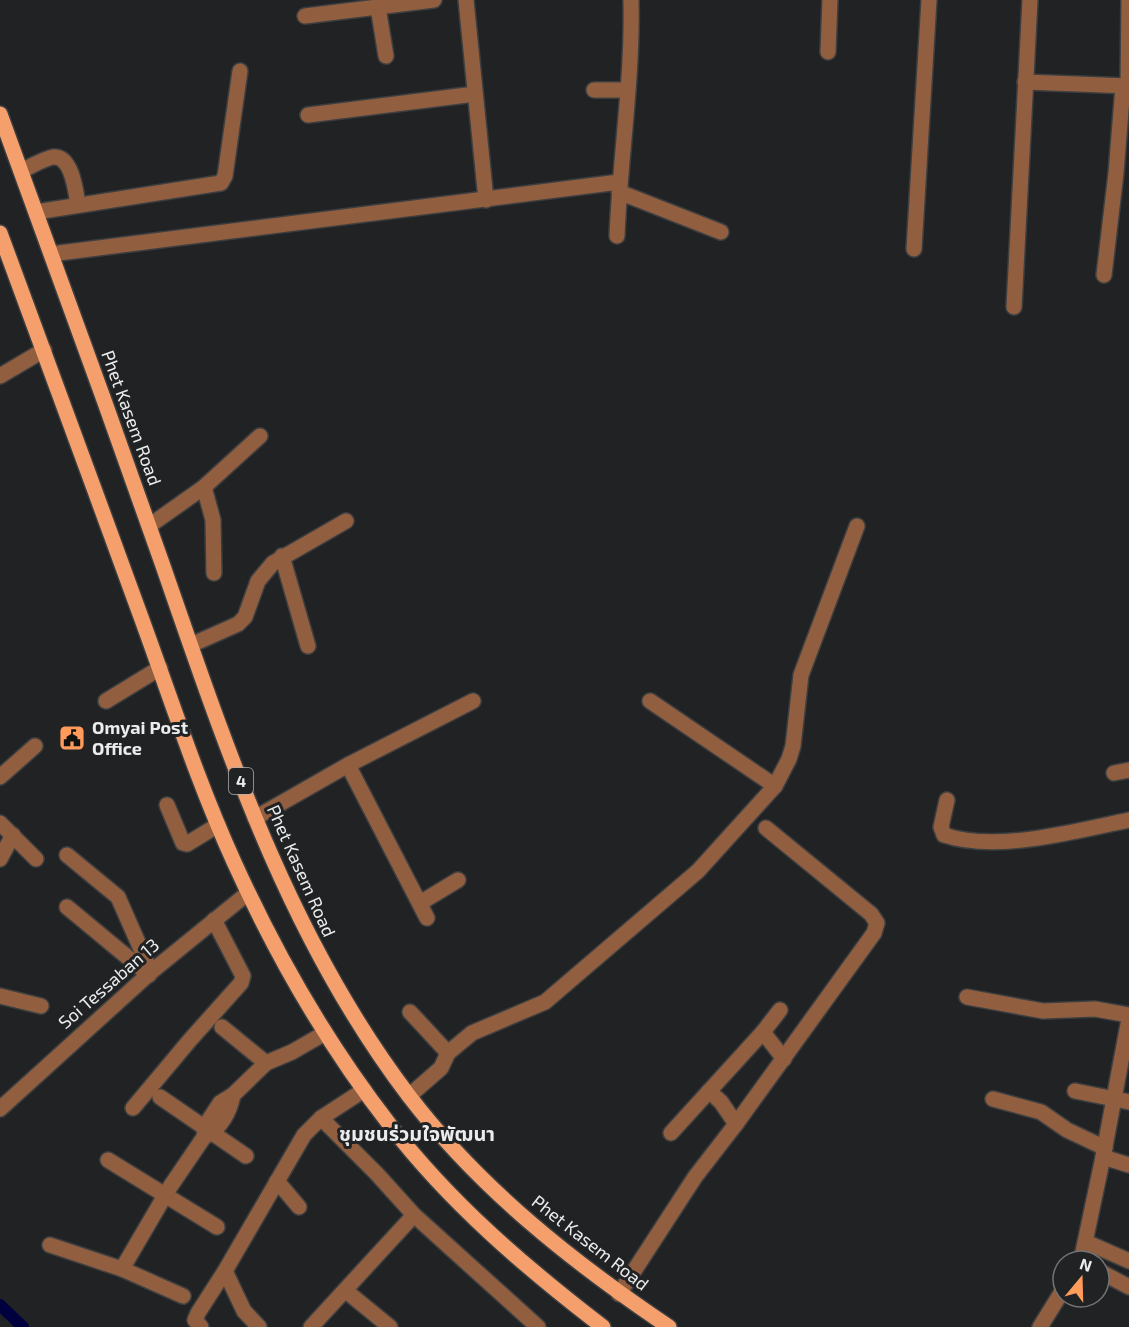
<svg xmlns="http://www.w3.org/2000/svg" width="1129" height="1327" viewBox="0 0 1129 1327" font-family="'Exo 2','Noto Sans Thai',sans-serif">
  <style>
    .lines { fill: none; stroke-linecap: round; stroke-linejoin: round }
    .canal { stroke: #00003f; stroke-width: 12 }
    .minor-casing { stroke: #3c3e40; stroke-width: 18 }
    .major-casing { stroke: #3c3e40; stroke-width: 18 }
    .minor { stroke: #915e3f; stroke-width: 15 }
    .major { stroke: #f5a06c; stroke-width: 15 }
    .labels { text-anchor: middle; stroke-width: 6; stroke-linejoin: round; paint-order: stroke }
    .shield { fill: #202224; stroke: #aeafb1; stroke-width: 1.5 }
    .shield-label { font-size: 16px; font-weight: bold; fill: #ebeced }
    .street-label { font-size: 18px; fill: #ebeced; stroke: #202224 }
    .poi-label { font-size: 18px; font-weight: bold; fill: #ebeced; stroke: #202224; text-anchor: start }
    .neighbourhood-label { font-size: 20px; font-weight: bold; fill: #ebeced; stroke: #202224 }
  </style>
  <rect width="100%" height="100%" fill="#202224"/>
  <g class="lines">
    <!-- canal -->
    <path class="canal" d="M0,1305L23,1327"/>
    <defs>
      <g id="minor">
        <path d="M466,0L486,200"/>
        <path d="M378,7L386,56"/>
        <path d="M305,16L434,0"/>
        <path d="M828,52L830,0"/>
        <path d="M1025,82L1129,86"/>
        <path d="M1128,86L1129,0"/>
        <path d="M594,90H627"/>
        <path d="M308,115L475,94"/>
        <path d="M21,171C30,167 43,159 53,157C72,155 76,192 78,205"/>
        <path d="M619,192L721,232"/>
        <path d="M36,212L221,183L225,176L240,71"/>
        <path d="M617,236C620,157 633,78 631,0"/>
        <path d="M914,249L929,0"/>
        <path d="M51,254L619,182"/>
        <path d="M1104,275L1116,173L1123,86"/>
        <path d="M1014,307L1030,0"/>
        <path d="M0,376L44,350"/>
        <path d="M204,487L213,520L214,573"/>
        <path d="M149,526L204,487L260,436"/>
        <path d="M282,556L308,646"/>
        <path d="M191,645L238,624L245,617L258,581L273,563L346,521"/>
        <path d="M106,701L160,668"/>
        <path d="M348,765L473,701"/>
        <path d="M1114,773L1129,770"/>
        <path d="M0,777L35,746"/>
        <path d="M775,786L789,759L793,746L801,675L857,526"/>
        <path d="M947,800L941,827L944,835C997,853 1075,831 1129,820"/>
        <path d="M167,805L183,843L187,844L218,825"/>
        <path d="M255,818L348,765L427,918"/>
        <path d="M0,823L36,859"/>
        <path d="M67,855L118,897L151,972"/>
        <path d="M0,859L13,835"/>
        <path d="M420,903L458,880"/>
        <path d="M67,907L149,975"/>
        <path d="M0,996L41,1006"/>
        <path d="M967,997L1043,1011L1095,1009L1129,1015"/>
        <path d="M780,1010L763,1032L784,1059"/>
        <path d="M410,1012L448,1053"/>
        <path d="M222,1027L266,1063"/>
        <path d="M709,1091L721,1102L736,1124"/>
        <path d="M1075,1091L1129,1102"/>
        <path d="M409,1096L441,1068L448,1053L472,1033L545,1002L698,871L775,786L650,701"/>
        <path d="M160,1097L246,1156"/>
        <path d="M993,1099L1041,1112L1067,1130L1105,1148"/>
        <path d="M133,1108L190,1040L241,983L243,976L214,920"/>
        <path d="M0,1109L151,972L248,893"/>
        <path d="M321,1118L377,1174L414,1215L538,1327"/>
        <path d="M671,1133L763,1032"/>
        <path d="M206,1136C221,1128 230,1111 233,1095"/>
        <path d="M1103,1157L1129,1165"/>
        <path d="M108,1160L217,1227"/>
        <path d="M277,1181L299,1207"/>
        <path d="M1086,1242L1129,1261"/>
        <path d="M50,1245L122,1269L170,1187L204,1137L205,1126L220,1103L233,1095L266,1063L292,1052L325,1033"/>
        <path d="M1081,1261L1103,1157L1129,1019"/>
        <path d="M122,1269L183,1296"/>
        <path d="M1099,1271L1129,1287"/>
        <path d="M346,1291L390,1327"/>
        <path d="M619,1294L695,1177L736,1124L874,933L877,923L871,914L766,828"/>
        <path d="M201,1327L195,1320L198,1313L225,1271"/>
        <path d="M259,1327L244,1311L225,1271L304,1135L321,1118L364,1090"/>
        <path d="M311,1327L414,1215"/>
        <path d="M1040,1327L1063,1290"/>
      </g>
      <g id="major">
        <path d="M0,114C55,263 109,413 162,563C227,750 288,937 409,1096C480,1189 574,1263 669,1327"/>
        <path d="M0,233C48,361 94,489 141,617C171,699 198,783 234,862C276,955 327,1044 390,1125C450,1203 525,1267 603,1327"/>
      </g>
    </defs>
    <!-- minor casing -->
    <use href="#minor" class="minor-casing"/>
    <!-- major casing -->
    <use href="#major" class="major-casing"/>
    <!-- minor -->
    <use href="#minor" class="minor"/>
    <!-- major -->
    <use href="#major" class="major"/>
  </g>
  <!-- icons -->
  <defs>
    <symbol id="civic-square" viewBox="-11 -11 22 22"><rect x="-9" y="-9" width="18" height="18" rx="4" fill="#ff9b5b" stroke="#202224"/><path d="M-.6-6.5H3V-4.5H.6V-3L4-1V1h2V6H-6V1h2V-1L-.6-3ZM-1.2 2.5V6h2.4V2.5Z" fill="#111"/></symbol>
  </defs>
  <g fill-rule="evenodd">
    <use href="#civic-square" x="57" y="723" width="30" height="30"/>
  </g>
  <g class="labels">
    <!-- shield labels -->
    <rect class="shield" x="229" y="768" width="24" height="26" rx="4.5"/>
    <g class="shield-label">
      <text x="241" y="787">4</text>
    </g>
    <!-- street labels -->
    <g class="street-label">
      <text transform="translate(131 418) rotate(70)" y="6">Phet Kasem Road</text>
      <text transform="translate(301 871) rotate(66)" y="6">Phet Kasem Road</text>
      <text transform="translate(109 984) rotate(-41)" y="6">Soi Tessaban 13</text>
      <text transform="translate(590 1243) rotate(38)" y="6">Phet Kasem Road</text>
    </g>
    <!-- poi labels -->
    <g class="poi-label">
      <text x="92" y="734">Omyai Post<tspan x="92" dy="21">Office</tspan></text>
    </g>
    <!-- neighbourhood labels -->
    <g class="neighbourhood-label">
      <text x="417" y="1141">ชุมชนร่วมใจพัฒนา</text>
    </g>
  </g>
  <!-- north arrow -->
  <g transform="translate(1081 1279) rotate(19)"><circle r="28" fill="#202224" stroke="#717374" stroke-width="1.5"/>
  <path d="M0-4.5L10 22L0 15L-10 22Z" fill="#ff9b5b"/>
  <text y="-9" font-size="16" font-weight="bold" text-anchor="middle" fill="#ebeced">N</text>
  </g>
</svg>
